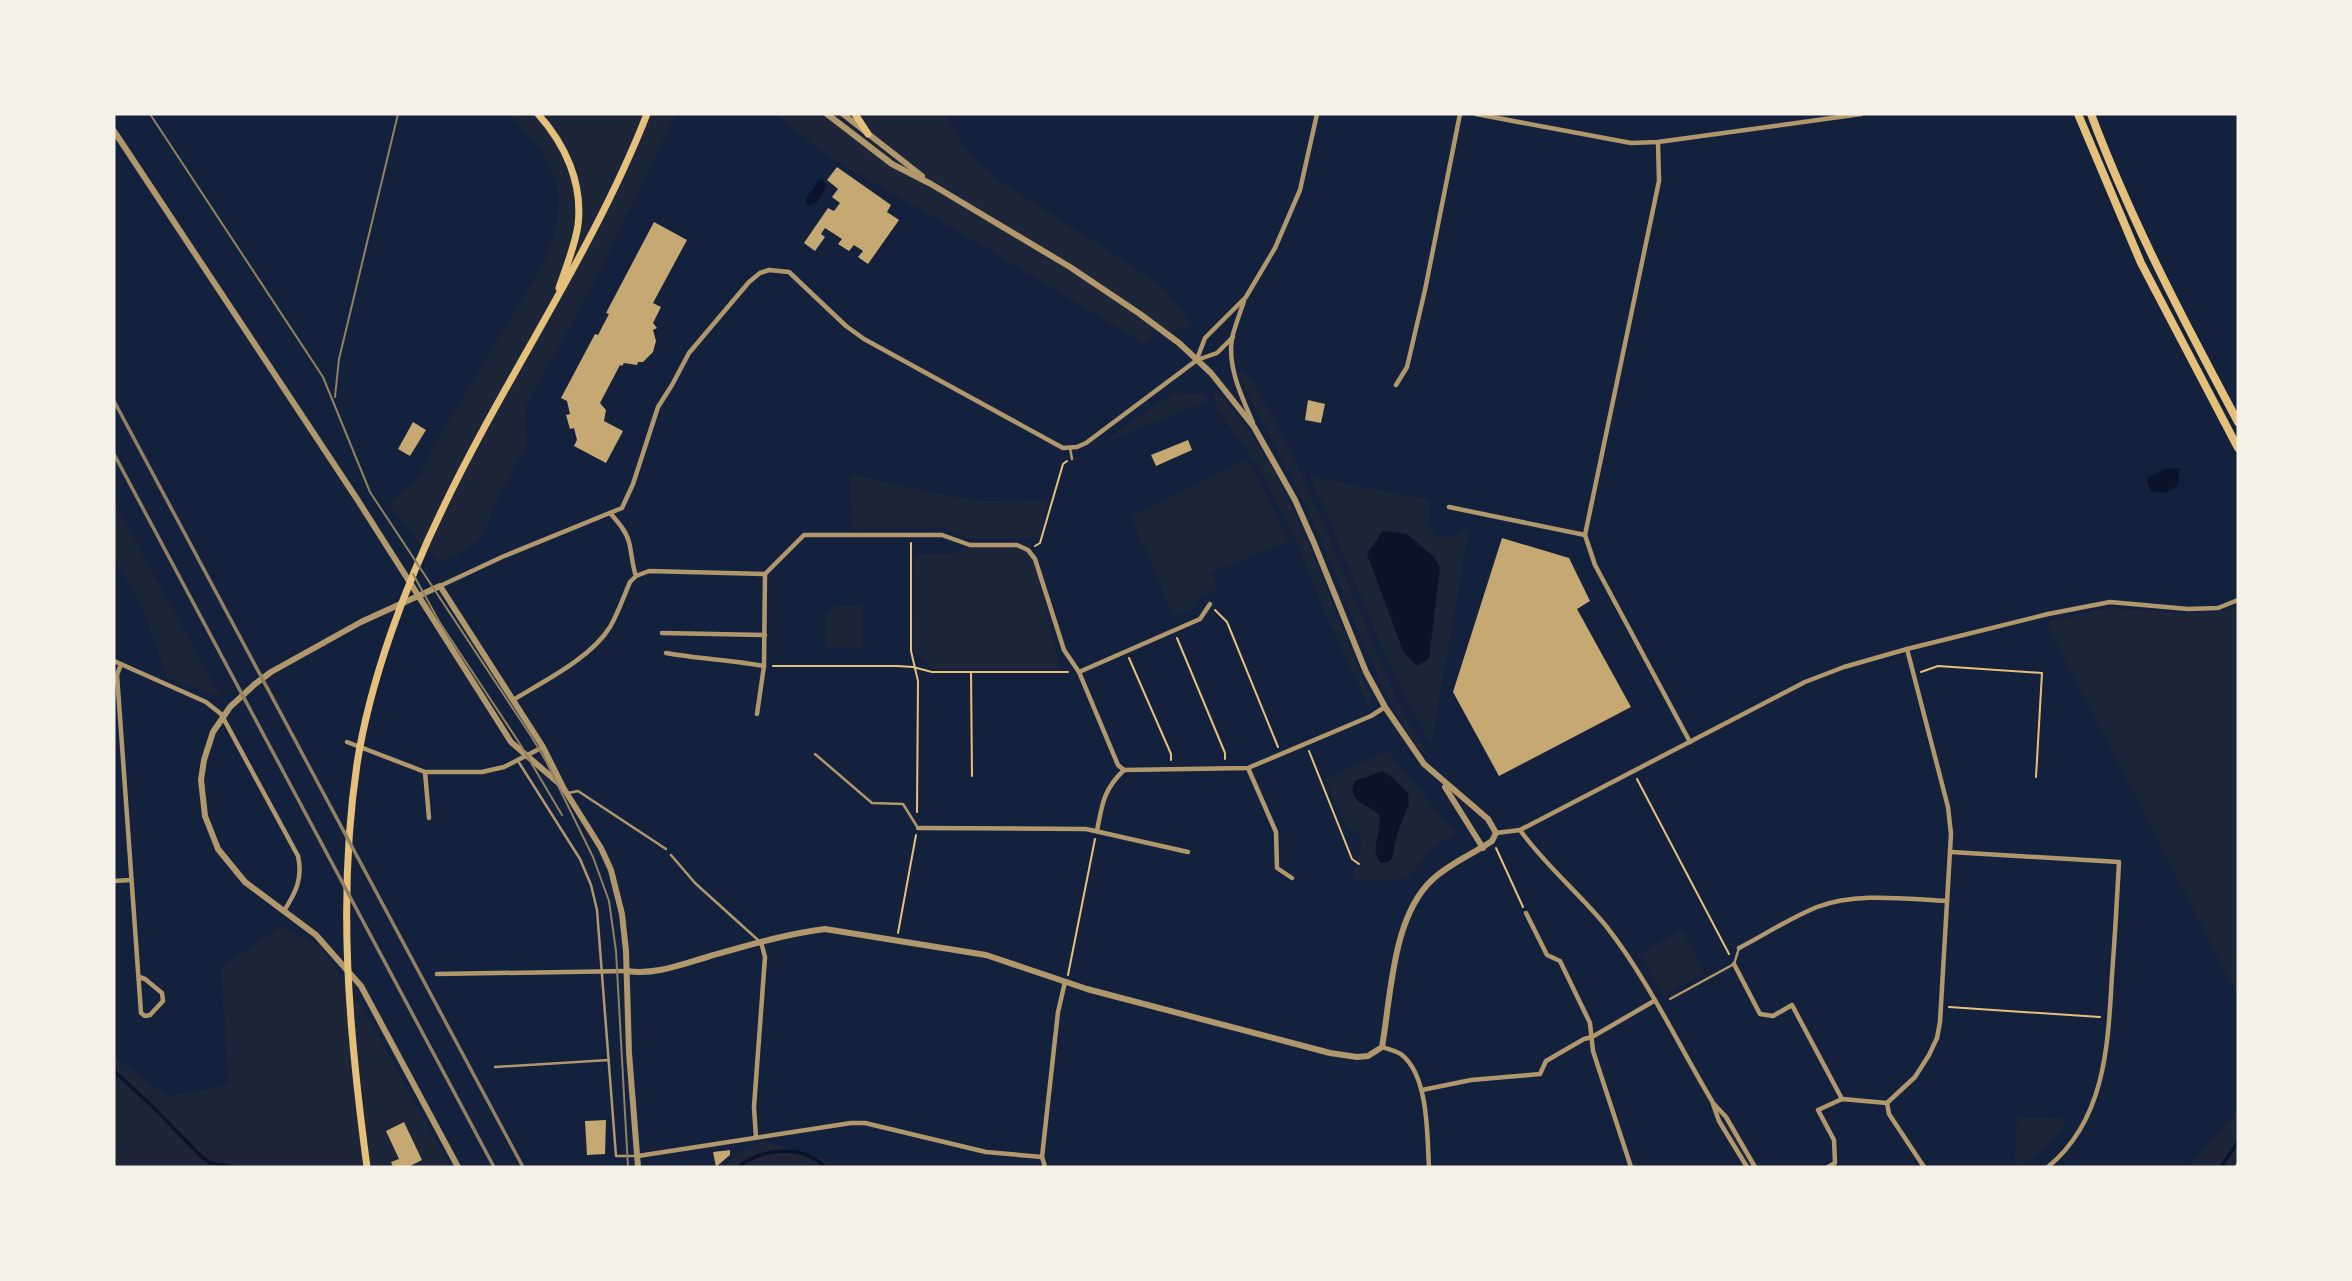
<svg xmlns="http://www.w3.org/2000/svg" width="2352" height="1281" viewBox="0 0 2352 1281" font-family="'Work Sans',sans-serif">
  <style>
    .green { fill: #1d2539 }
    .water { fill: #0b132b }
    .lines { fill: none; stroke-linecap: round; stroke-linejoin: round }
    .stream { stroke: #0b132b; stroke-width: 3.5 }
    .building { fill: #c6a872 }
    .path { stroke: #e5c07b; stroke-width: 2 }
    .service { stroke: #b1986c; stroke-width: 2.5 }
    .minor { stroke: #b1986c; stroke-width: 4.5 }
    .tertiary { stroke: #b1986c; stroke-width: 6 }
    .primary { stroke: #e5c07b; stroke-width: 7 }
    .trunk { stroke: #e5c07b; stroke-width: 8 }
    .tram { stroke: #918062; stroke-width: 2 }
    .rail { stroke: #918062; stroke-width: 3.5 }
  </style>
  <rect width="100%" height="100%" fill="#14213d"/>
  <!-- green -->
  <g class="green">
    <path d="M509,114H676L595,281L525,407L526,445L493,508L484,535L456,556L441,562L420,544L389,504L419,476L434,445L543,265C572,194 560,167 509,114Z"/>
    <path d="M776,114H946C961,144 974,161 1000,181L1162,286L1194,328L1157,330L1143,343L963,234L827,156Z"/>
    <path d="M1241,371C1255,380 1263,400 1271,414C1321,505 1353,603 1396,697C1405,718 1419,738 1430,757C1416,749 1406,729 1398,715C1362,651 1341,581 1310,515C1287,466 1259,421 1238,372Z"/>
    <path d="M1178,389L1179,395L1204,393L1208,404L1203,403L1101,444Z"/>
    <path d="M1213,389C1293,466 1325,599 1371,697L1370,709L1331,627L1291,529L1260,469L1217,410Z"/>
    <path d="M1245,460L1262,485L1288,541L1211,573L1217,589L1200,596L1193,608L1174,617L1131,516Z"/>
    <path d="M851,474L949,496L986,501L1048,500L1039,538L971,539L943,528L852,529Z"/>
    <path d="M1310,476L1430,500L1428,523L1436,536H1455L1470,525L1431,744C1381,659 1351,565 1310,476Z"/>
    <path d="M114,502L221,698L168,678L141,605L114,558Z"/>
    <path d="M969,547H1017L1027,552L1035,564L1060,669H933L914,651L915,554L954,553Z"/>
    <path d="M862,605V648H825V615L835,606Z"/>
    <path d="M2238,606V996L2046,622L2109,608L2188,614L2218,612Z"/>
    <path d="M1388,751L1453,831L1452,836L1433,847L1407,879L1353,880L1361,843L1359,833L1345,825L1325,779Z"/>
    <path d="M281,926L320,946L362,1006L450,1167H114V1057L168,1096L229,1085L221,967Z"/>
    <path d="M1682,930L1705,973L1663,995L1640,953Z"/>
    <path d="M2238,1109V1167H2189Z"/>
    <path d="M1718,1113L1726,1117L1755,1167H1747L1719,1121Z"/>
    <path d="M2017,1117L2068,1119C2056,1138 2037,1161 2015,1167Z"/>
    <path d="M763,1141L823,1159L831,1167H724L741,1150Z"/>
  </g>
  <!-- water -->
  <g class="water">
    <path d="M822,179L827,186L817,202L809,206L806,204C805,193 815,191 818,180Z"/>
    <path d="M2180,468L2178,485L2166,493L2151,491L2147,483L2148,477L2166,469Z"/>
    <path d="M1383,531L1407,534L1434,557L1440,567L1429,659L1417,666L1403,651L1367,554Z"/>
    <path d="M1382,771L1392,777L1408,793L1409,804L1397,834L1392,859L1387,863H1381C1368,849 1383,832 1379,814C1366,804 1345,800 1355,781Z"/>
  </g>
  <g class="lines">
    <!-- stream -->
    <g class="stream">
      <path d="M114,1071L153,1107L202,1157L210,1163L236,1167"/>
      <path d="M738,1167C762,1148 803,1144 825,1167"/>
      <path d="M2221,1167L2238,1142"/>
    </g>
  </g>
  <!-- building -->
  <g class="building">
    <path d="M837,167L891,205L887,212L899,220L868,264L858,257L863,251L854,245L849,251L838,244L842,239L825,228L821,234L825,237L815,251L804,243L828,208L834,211L840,203L832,197L838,189L827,180Z"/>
    <path d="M654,222L687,240L653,303L661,307L653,323L657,328L653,330L656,341L653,352L643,362H638L637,365L624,363L622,366L620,365L600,403L606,410L604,421L623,431L606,463L574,446L577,440L574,428L570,429L566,415L570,414L567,401L561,398L595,334L598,335L609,314L606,313Z"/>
    <path d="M1308,400L1325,404L1321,423L1305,420Z"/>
    <path d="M413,422L426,430L410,456L398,449Z"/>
    <path d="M1188,440L1192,450L1156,466L1151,455Z"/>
    <path d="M1502,538L1569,558L1590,601L1577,609L1631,707L1499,776L1453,692Z"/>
    <path d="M606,1120L605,1154L587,1155L585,1121Z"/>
    <path d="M404,1122L422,1160L408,1167H393L391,1162L399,1159L386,1131Z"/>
    <path d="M730,1150V1155L716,1167L713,1152Z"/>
  </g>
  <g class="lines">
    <!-- path -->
    <g class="path">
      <path d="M911,543V651L918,681L917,812"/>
      <path d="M1035,546L1040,543L1063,464L1067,461"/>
      <path d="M1215,610L1227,622L1278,747"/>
      <path d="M1177,638L1225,753V759"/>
      <path d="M1129,658L1171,754V760"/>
      <path d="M773,666H897L913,667L932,672H1068"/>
      <path d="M971,672L972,776"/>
      <path d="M1921,672L1938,666L2042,673L2036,777"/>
      <path d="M1309,751L1352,859L1359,864"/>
      <path d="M1637,779L1729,954"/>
      <path d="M1496,848L1523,907"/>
      <path d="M898,933L916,835"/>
      <path d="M1068,975L1095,839"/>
      <path d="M1949,1007L2100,1017"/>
      <path d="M2235,1167L2238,1163"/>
    </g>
    <!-- service -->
    <g class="service">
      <path d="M1070,448L1072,459"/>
      <path d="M815,754L872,803L903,804L918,828"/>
      <path d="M518,761L580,859L591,885L597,910L616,1156H638"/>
      <path d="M568,793L578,791L666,849"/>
      <path d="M671,855L695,883L758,940"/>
      <path d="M1670,999L1734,964L1739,948"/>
      <path d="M495,1067L609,1060"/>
    </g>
    <!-- minor -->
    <g class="minor">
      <path d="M1476,114L1631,143L1658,142L1861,114"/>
      <path d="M1658,142L1659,181L1585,535L1595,565L1690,742"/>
      <path d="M1244,301C1240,313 1235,326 1232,338C1227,367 1242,397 1253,423"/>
      <path d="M1197,359L1205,338L1246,297L1275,248L1300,190L1317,114"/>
      <path d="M1396,385L1407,367L1425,290L1460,114"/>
      <path d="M1449,507L1585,535"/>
      <path d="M611,514C618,522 626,531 629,542C632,554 632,565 636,576"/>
      <path d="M440,586L502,557L622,508L633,484L658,407L672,385L689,353L749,282L760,273L769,270L789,272L846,326L864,339L1063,448L1077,447L1086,443L1197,360L1217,353L1233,337"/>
      <path d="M662,633L765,635"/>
      <path d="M666,653C699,659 732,660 764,666"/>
      <path d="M114,661L206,702L221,714L298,856C303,878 296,892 284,911"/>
      <path d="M121,664L117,675L141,1013L145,1016L150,1015L163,1001L162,993L145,979L139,977"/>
      <path d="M1079,672L1200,619L1210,604"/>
      <path d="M513,700C544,681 591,658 610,627C618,613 624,596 630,582L636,576L649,571L765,574L804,535H942L970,545H1017L1028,550L1035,559L1064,650L1079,672L1118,765L1124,770L1248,768L1371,716L1385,707"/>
      <path d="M757,714L764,666L765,574"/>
      <path d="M347,742L425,772H482L504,767L543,747"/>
      <path d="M1248,768L1276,832L1277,868L1292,878"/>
      <path d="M425,772L429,818"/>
      <path d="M918,828L1086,829L1188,852"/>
      <path d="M1520,830C1545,865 1579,893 1606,926C1647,978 1678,1044 1712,1101L1719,1121L1747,1167"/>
      <path d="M1097,831C1102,805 1103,790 1124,770"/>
      <path d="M1496,833L1520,830L1805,682L1844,667L1907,649L2048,614L2110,602L2188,609L2218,608L2238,600"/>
      <path d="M1951,852L2119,862C2117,899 2115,937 2112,975C2108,1044 2106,1119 2048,1167"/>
      <path d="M114,881L131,880"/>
      <path d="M1526,913L1547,955L1560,961L1590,1023L1593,1051L1631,1167"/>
      <path d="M1739,948C1764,935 1790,918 1817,907C1857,892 1904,899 1947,901"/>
      <path d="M1734,964L1760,1014L1773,1016L1792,1005L1842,1099"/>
      <path d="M437,974L627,971"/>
      <path d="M1382,1047C1388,1049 1397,1051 1402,1055C1429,1077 1427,1136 1429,1167"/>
      <path d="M1422,1090L1471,1080L1540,1074L1546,1061L1584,1039L1592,1037L1654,1001"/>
      <path d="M1887,1103L1889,1114L1924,1167"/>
      <path d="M1714,1104L1726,1117L1755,1167"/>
      <path d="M756,1138L754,1107L765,957L761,942"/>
      <path d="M638,1156L851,1123H865L986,1152L1042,1157"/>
      <path d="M1045,1167L1042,1157L1058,1012L1065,982"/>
      <path d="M1828,1167L1835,1163L1834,1140L1818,1110L1842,1099L1887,1103L1915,1077L1929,1055L1937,1038L1940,1022L1951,834L1948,807L1907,649"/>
    </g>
    <!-- tertiary -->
    <g class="tertiary">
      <path d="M843,114L922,176"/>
      <path d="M114,131L357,499L511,742L562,786"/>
      <path d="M1445,787L1483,848"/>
      <path d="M627,971C655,975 680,965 707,957C746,946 785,934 825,929L986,955L1087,989L1330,1053L1357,1057L1368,1056L1382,1047C1391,997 1392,916 1433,879C1450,863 1473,854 1492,841L1496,833L1488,819L1424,764L1385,707L1366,672L1314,543L1295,500L1254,427L1211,373L1179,343L1140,314L1070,267L931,184L892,164L827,114"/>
      <path d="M458,1167L361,986L316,935L245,882L218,849L205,816L201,780L204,760L213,732L230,707L255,684L271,672L361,622L440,586L543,747L564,789L601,848L611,870L622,914L626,951L629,1053L638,1167"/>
    </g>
    <!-- primary -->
    <g class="primary">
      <path d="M538,114C565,144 583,183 578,225C575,246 566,267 559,288"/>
      <path d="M855,114L868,134"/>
      <path d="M367,1167C349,1033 337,899 357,764C370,680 406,584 443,508C507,374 593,252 647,114"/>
    </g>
    <!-- trunk -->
    <g class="trunk">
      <path d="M2078,114L2141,263L2238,448"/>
      <path d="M2091,114C2131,221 2184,321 2238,422"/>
    </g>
    <!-- tram -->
    <g class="tram">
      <path d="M150,114L323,377L370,492L531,736L546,761L593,857L609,901L616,951L628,1167"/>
      <path d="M335,397L339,359L398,114"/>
      <path d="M413,574L440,623L520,744L562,815"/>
    </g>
    <!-- rail -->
    <g class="rail">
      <path d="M114,401L523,1167"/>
      <path d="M114,454L494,1167"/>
    </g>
  </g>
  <!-- border -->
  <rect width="2352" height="1281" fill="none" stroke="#f6f1e7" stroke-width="231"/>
</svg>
